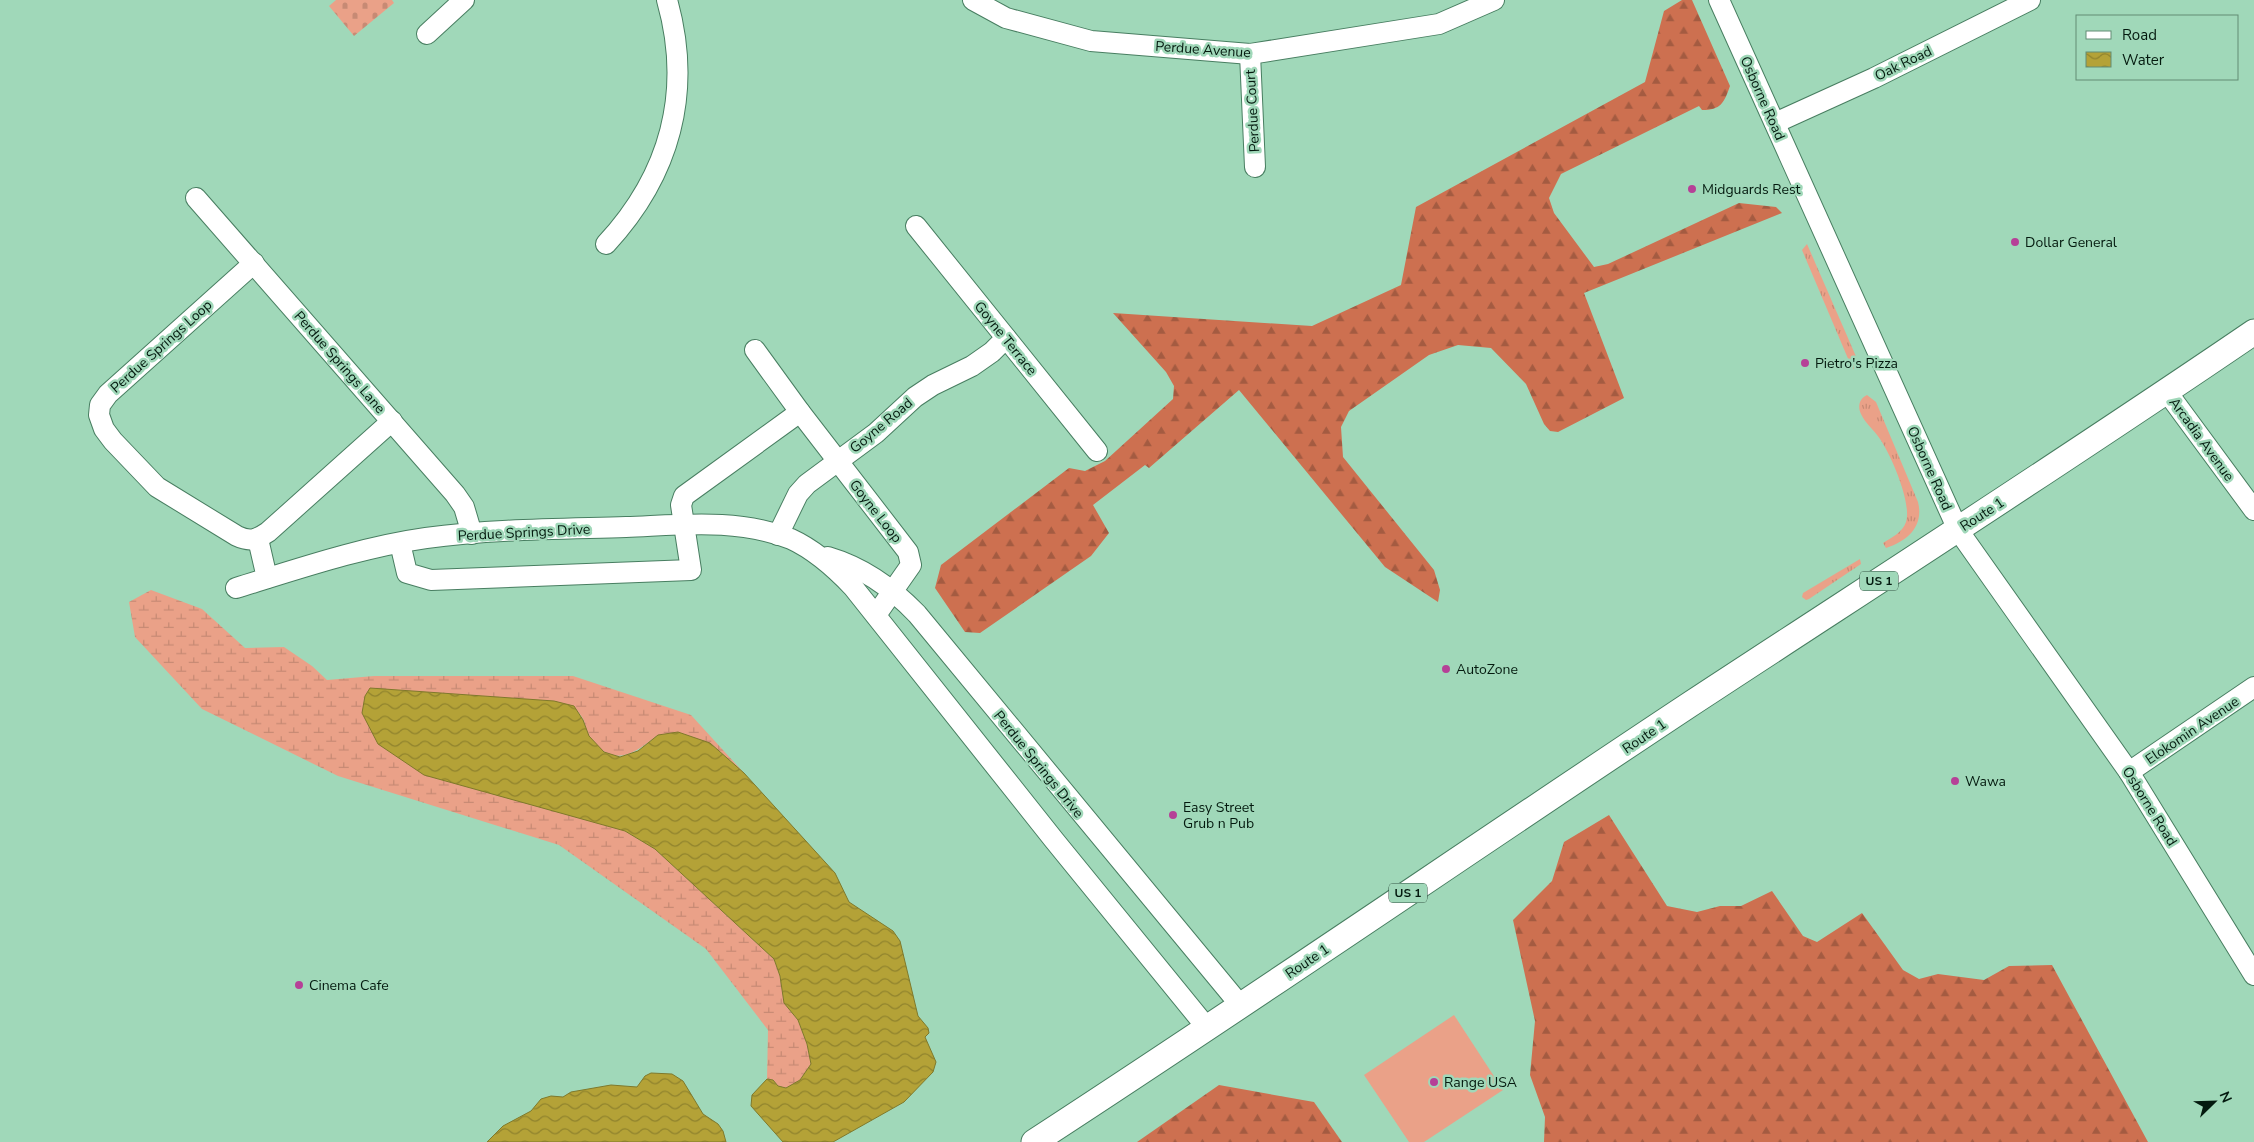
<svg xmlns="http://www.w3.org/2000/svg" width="2254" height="1142" viewBox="0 0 2254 1142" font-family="'Nunito Sans',sans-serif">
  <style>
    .grass { fill: url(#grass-tufts) }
    .forest { fill: url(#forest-firs) }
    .wetland { fill: url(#wetland-marsh) }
    .cemetery { fill: url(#cemetery-stones) }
    .pitch { fill: #eaa188 }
    .water { fill: url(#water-waves); stroke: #7f792b }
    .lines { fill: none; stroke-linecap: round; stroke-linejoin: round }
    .minor-casing { stroke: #487e61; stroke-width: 22 }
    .major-casing { stroke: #487e61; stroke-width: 27 }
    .minor { stroke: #fff; stroke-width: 20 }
    .major { stroke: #fff; stroke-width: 25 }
    .poi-dot { fill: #b64097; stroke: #a0d8b9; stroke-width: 2 }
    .labels { text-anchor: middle; stroke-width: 5; stroke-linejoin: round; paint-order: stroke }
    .shield { fill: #a0d8b9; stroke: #335342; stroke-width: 1 }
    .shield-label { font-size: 12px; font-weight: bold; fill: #041a0f }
    .street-label { font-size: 14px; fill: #041a0f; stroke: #a0d8b9 }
    .poi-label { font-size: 14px; fill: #041a0f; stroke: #a0d8b9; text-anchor: start }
  </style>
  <defs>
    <pattern id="grass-tufts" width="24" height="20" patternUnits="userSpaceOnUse" patternTransform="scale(1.25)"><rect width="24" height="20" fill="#eaa188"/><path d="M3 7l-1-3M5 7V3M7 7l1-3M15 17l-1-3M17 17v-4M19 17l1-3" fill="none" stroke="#c78a74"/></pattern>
    <pattern id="forest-firs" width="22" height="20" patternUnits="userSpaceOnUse" patternTransform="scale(1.25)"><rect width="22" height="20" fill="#cd7050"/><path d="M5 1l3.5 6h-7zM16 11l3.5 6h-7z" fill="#a45b41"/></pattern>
    <pattern id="wetland-marsh" width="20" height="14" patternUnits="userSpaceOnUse" patternTransform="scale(1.25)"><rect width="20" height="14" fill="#eaa188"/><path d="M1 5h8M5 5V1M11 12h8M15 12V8" fill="none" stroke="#c78a74"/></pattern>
    <pattern id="cemetery-stones" width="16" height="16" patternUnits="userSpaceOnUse" patternTransform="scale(1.25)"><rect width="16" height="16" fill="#eaa188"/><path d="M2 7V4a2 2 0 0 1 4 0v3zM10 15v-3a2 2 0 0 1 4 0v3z" fill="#c78a74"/></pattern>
    <pattern id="water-waves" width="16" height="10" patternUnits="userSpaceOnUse" patternTransform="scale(1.25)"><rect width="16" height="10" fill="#b4a237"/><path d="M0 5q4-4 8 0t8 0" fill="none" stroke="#90832d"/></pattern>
  </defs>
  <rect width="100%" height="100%" fill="#a0d8b9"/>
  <!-- grass -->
  <g class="grass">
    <path d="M1807,244L1858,361L1857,368L1855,369L1852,368L1802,250Z"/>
    <path d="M1867,395L1876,402L1918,502C1924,526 1908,541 1886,548L1883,543C1891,538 1903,532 1906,522C1912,503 1891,455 1880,439C1874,430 1865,423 1861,414C1857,406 1860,398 1867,395Z"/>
    <path d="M1860,559L1861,564L1809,599L1806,600L1802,597L1803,593Z"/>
  </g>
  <!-- forest -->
  <g class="forest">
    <path d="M1682,0H1692L1730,86C1724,103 1721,110 1702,110L1699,106L1561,174L1549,198L1554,213L1594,267L1608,264L1739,203L1776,207L1782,213L1584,293L1624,398L1558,432L1550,431L1544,424L1526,384L1491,348L1458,345L1429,355L1349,411L1341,427L1343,457L1434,570L1440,590L1438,602L1385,567L1239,390L1149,468L1145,465L1093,505L1109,533L1091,556L980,633L965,632L935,588L941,565L1069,468L1085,471L1105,461L1173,399L1174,386L1166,372L1113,313L1312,326L1401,285L1416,207L1645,82L1664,11Z"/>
    <path d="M1609,815L1667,906L1697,912L1720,906H1741L1772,891L1803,936L1817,942L1862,913L1903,970L1919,979L1938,974L1984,980L2009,966L2052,965L2148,1142H1544L1545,1117L1530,1075L1535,1021L1513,920L1552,881L1564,842Z"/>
    <path d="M1219,1085L1314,1102L1342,1142H1137Z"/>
  </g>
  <!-- wetland -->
  <path class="wetland" d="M151,590L202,609L245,648L284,647L312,666L327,680L374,676H573L691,715L744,773L710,743L658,735C634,754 613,769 589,737C586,732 586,725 583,719C581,715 577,711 574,707L625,831L655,849L774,959L780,976L784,1003L798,1020L807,1044L811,1064L800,1080L786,1088L778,1086L773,1080L767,1079L768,1030L706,949L559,845L338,776L202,709L135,637L129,602Z"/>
  <!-- cemetery -->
  <path class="cemetery" d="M336,0H392L394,3L354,36L329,6Z"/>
  <!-- pitch -->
  <path class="pitch" d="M1454,1015L1503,1090L1424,1142H1409L1364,1075Z"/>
  <!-- water -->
  <g class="water">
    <path d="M370,688L554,701L574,706L583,720L589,736L604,752L620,757L638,751L658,735L678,732L710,743L744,773L835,873L849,902L893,931L900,941L918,1016L928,1028L929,1033L925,1037L936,1062L933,1072L904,1102L833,1142H783L751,1106L752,1095L767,1079L773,1080L778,1086L786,1088L800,1080L811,1064L807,1044L798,1020L784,1003L780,976L774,959L655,849L625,831L424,775L378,744L362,713L365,696Z"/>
    <path d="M651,1073L672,1074L683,1081L703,1114L718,1124L723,1131L726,1142H487L503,1126L531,1111L541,1099L551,1096L563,1097L571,1092L611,1085L637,1087L645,1076Z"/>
  </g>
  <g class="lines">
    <defs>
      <g id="minor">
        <path d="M973,0L1006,18L1091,41L1250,54L1439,24L1494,0"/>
        <path d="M1719,0L1958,530L2129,772L2254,975"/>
        <path d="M427,34L464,0"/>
        <path d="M1250,54L1255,167"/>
        <path d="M1775,123L1874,78L2030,0"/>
        <path d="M196,198L455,494L464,507L472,534"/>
        <path d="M916,226L1097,451"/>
        <path d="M606,244C670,175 693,92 667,0"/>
        <path d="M254,263L108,394L100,405L99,415L104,429L113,441L157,487L237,536C250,542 256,540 268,532L392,421"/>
        <path d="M755,350L800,412"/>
        <path d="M2167,392L2254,510"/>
        <path d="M778,535L798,494L807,484L876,433L915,397L933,385L972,366L992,352L1006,338"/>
        <path d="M258,539L267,578"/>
        <path d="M400,543L407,573L431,580L691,570L681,505L684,496L800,412L908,552L911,565L876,615"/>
        <path d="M828,557C862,567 892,588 917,614L1241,1006"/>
        <path d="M236,588C298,569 362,547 426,538C492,529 560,529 626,527C681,525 738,518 791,539C815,550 835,568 853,587L1054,840L1208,1029"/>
        <path d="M2129,772L2254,687"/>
      </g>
      <path id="major" d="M1034,1142C1254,999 1470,850 1689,705C1878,581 2068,459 2254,332"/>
    </defs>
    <!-- minor casing -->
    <use href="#minor" class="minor-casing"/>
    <!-- major casing -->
    <use href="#major" class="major-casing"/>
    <!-- minor -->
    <use href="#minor" class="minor"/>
    <!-- major -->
    <use href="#major" class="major"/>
  </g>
  <!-- markers -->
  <g class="poi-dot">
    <circle cx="1692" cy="189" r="5"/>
    <circle cx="2015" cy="242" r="5"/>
    <circle cx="1805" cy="363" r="5"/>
    <circle cx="1446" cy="669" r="5"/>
    <circle cx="1955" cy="781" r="5"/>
    <circle cx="1173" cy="815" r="5"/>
    <circle cx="299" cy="985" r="5"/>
    <circle cx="1434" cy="1082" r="5"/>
  </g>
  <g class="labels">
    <!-- shield labels -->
    <g class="shield">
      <rect x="1860" y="571.5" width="38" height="19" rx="4"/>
      <rect x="1389" y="883.5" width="38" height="19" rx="4"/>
    </g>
    <g class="shield-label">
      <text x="1879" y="585">US 1</text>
      <text x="1408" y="897">US 1</text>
    </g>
    <!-- street labels -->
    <g class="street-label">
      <text transform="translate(1203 49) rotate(4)" y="5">Perdue Avenue</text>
      <text transform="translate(1903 63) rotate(-26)" y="5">Oak Road</text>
      <text transform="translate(1763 98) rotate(66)" y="5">Osborne Road</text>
      <text transform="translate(1252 111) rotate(-93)" y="5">Perdue Court</text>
      <text transform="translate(1006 338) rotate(51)" y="5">Goyne Terrace</text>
      <text transform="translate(161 346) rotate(-42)" y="5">Perdue Springs Loop</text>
      <text transform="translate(340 362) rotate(49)" y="5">Perdue Springs Lane</text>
      <text transform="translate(881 425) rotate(-40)" y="5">Goyne Road</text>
      <text transform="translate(2202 439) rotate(54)" y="5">Arcadia Avenue</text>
      <text transform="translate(1930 468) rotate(66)" y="5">Osborne Road</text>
      <text transform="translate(876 511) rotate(52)" y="5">Goyne Loop</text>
      <text transform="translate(1982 514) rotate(-33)" y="5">Route 1</text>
      <text transform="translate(524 532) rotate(-3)" y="5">Perdue Springs Drive</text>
      <text transform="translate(2192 730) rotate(-34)" y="5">Elokomin Avenue</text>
      <text transform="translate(1644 736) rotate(-34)" y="5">Route 1</text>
      <text transform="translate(1039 764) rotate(51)" y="5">Perdue Springs Drive</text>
      <text transform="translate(2150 806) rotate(58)" y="5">Osborne Road</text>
      <text transform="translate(1307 961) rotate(-34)" y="5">Route 1</text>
    </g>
    <!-- poi labels -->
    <g class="poi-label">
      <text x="1702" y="194">Midguards Rest</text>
      <text x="2025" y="247">Dollar General</text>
      <text x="1815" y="368">Pietro's Pizza</text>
      <text x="1456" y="674">AutoZone</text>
      <text x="1965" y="786">Wawa</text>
      <text x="1183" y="812">Easy Street<tspan x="1183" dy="16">Grub n Pub</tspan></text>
      <text x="309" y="990">Cinema Cafe</text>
      <text x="1444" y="1087">Range USA</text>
    </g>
  </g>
  <!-- legend -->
  <rect x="2076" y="15" width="162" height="65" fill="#a0d8b9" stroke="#628c75"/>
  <rect x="2086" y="31" width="25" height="8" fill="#ffffff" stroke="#628c75"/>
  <text x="2122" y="40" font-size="15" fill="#041a0f">Road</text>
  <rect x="2086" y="52" width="25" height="15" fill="url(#water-waves)" stroke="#628c75"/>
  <text x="2122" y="65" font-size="15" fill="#041a0f">Water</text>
  <!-- north arrow -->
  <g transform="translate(2214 1102) rotate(67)" stroke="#a0d8b9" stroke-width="4" paint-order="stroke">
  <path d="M0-4L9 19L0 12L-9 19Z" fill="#041a0f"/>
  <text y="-8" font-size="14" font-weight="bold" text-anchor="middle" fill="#041a0f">N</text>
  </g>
</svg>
